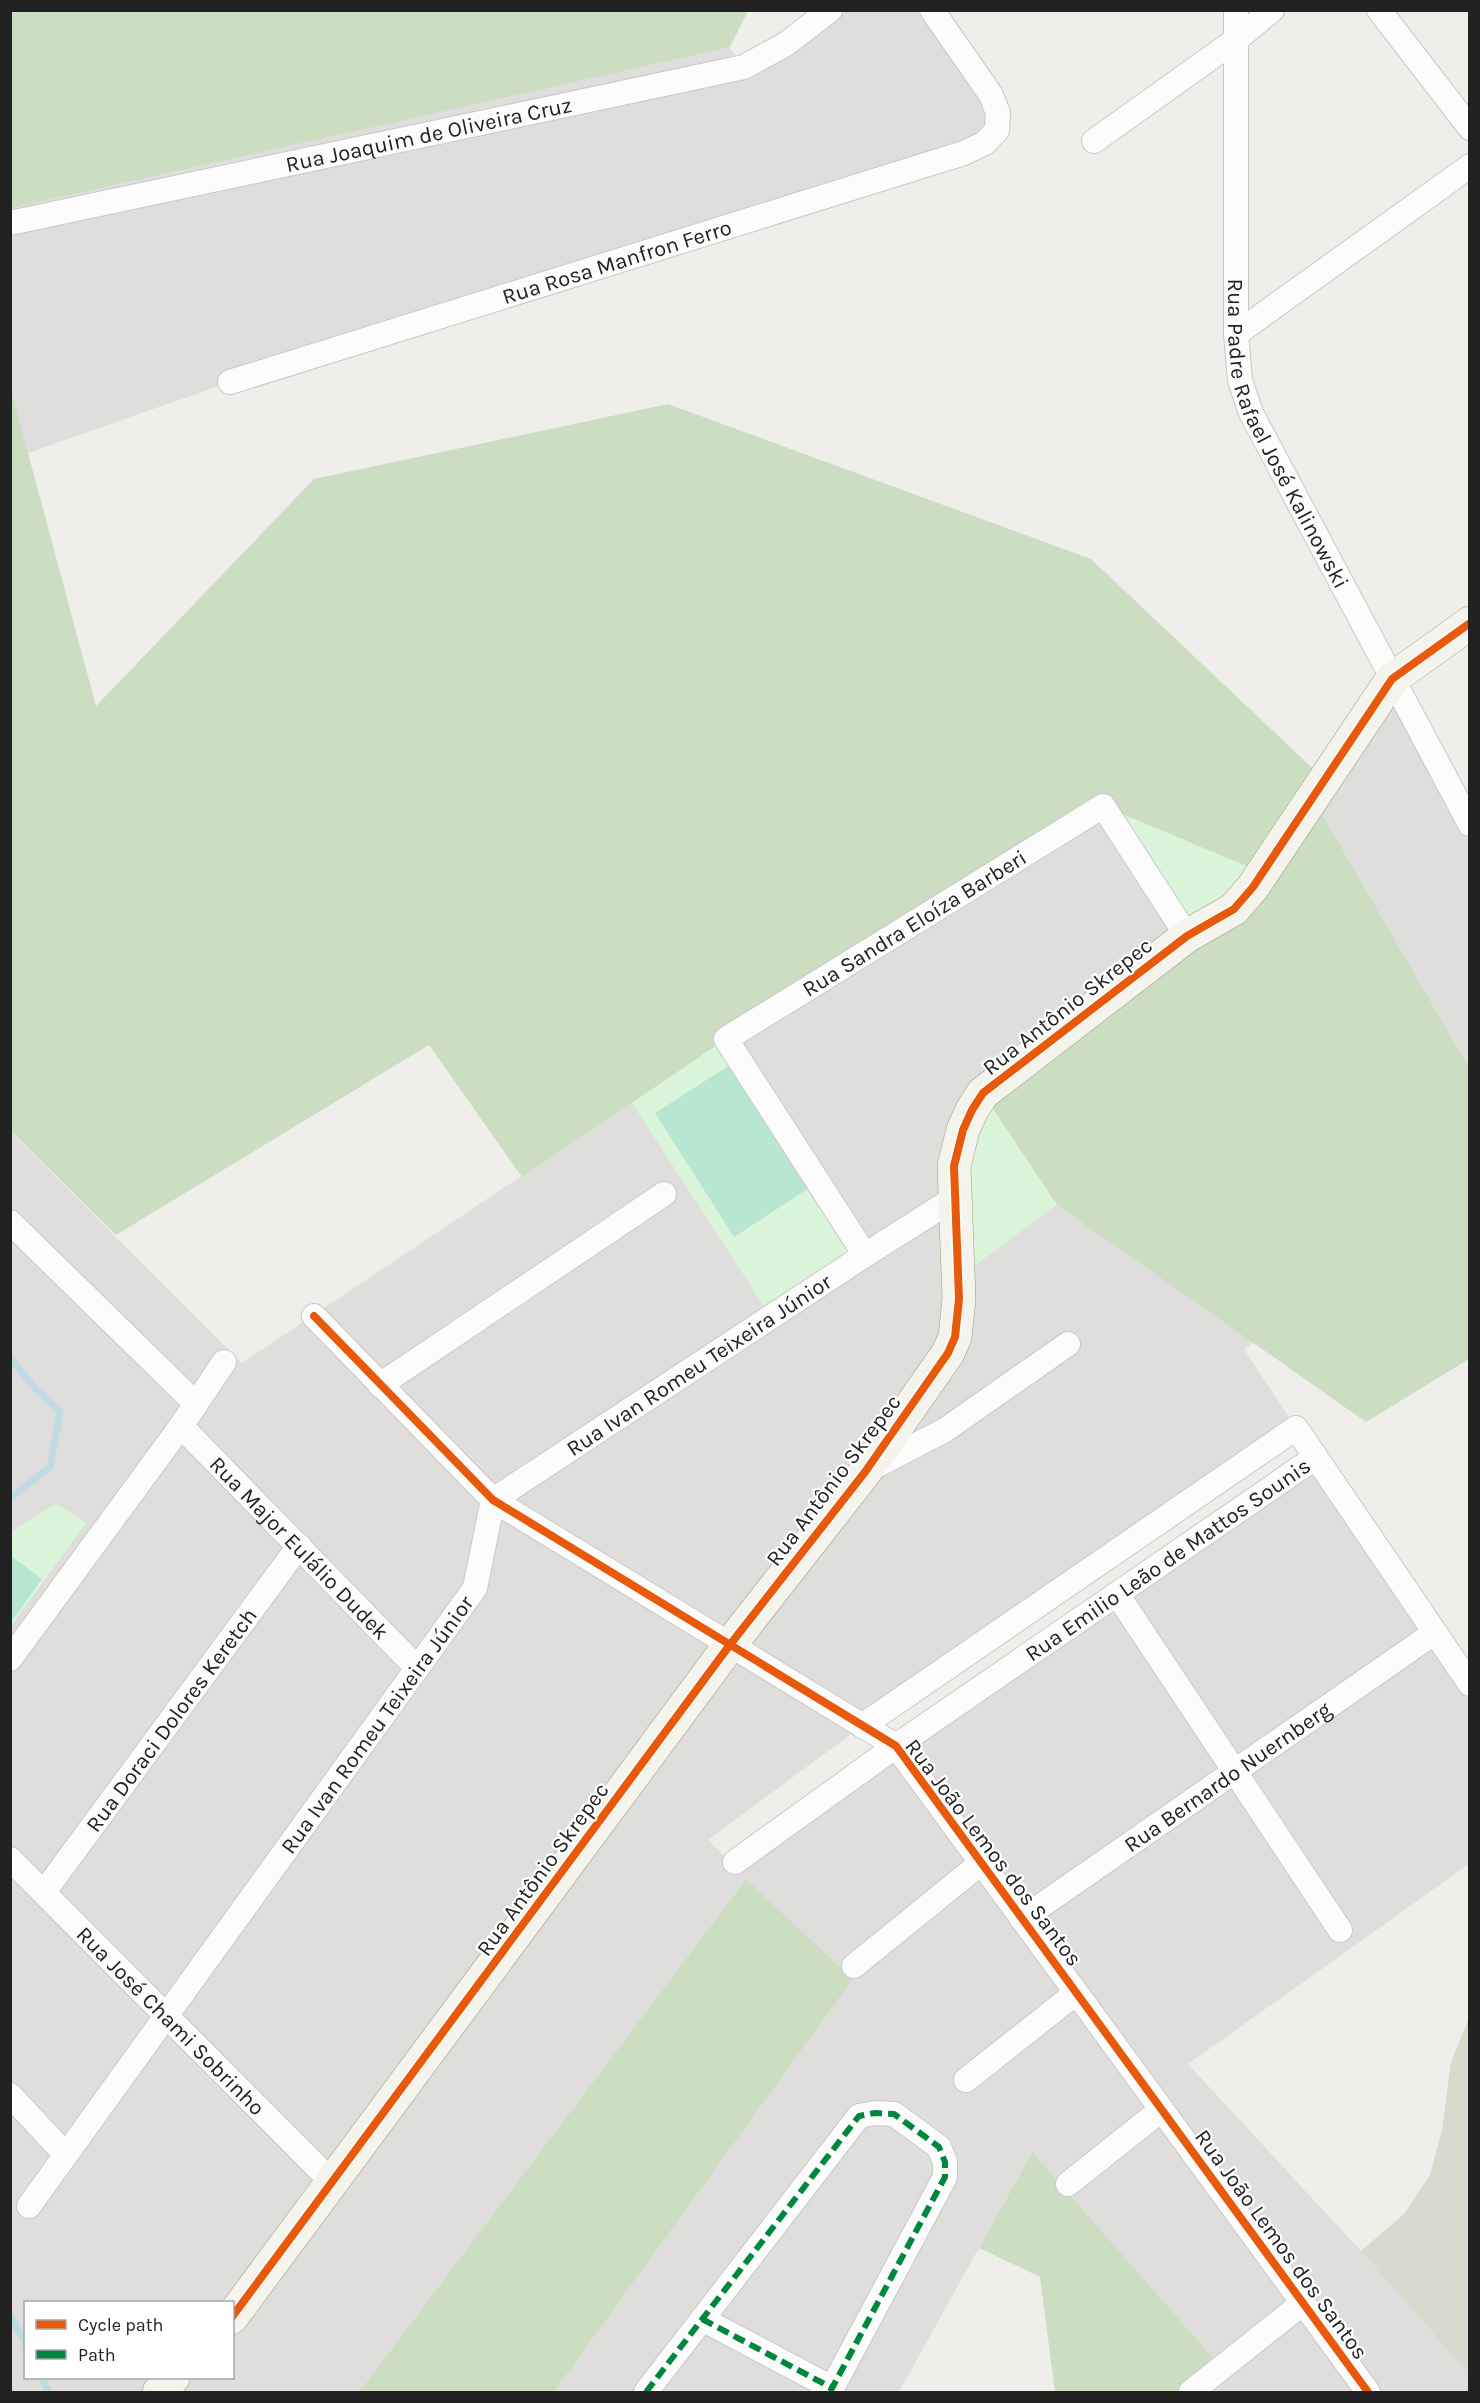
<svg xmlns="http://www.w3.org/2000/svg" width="1480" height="2403" viewBox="0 0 1480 2403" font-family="Karla,sans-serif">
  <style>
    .residential { fill: #dfdedc; fill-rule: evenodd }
    .construction { fill: #d9d9cd }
    .forest { fill: #cbdec1 }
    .park { fill: #daf5da }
    .pitch { fill: #b7e6d2 }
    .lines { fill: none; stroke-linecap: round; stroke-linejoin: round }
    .stream { stroke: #bfdbe3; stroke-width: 7 }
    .street-casing { stroke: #c9c8c7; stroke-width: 26 }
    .secondary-casing { stroke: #999a82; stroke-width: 34 }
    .street { stroke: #fdfcfc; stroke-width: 24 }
    .secondary { stroke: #f4f4ed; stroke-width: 33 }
    .quiet { stroke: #00873e; stroke-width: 6; stroke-dasharray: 12 6; stroke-linecap: butt }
    .cycleway-casing { stroke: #fff; stroke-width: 11 }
    .cycleway { stroke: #e8590c; stroke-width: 8 }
    .labels { text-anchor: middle; stroke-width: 4.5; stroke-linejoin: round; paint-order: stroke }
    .street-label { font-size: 22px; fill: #222; stroke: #fff }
  </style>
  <rect width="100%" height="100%" fill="#f0eeeb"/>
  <!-- residential -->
  <g class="residential">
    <path d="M10,11H703L744,67L830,11H932L997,130L230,382L11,459Z"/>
    <path d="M1392,679L1469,823V1198L1244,1349L1296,1428L862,1726L708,1840L732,1864L1316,1457L1469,1684V1864L1188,2064L1361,2251L1469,2374V2392H1160L1032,2152L899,2392H554L853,1979L746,1879L359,2392H11L10,1131L242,1363L726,1039L1103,806L1263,873ZM26,2302H232V2378H26Z"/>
  </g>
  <!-- construction -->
  <path class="construction" d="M1469,2018L1470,2374H1469L1361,2251L1404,2214L1430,2175L1442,2130L1451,2062Z"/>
  <!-- forest -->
  <g class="forest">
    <path d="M10,11L11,10L748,11L730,47L11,208Z"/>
    <path d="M10,386L96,706L314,479L668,404L1091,559L1325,780L1263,873L1103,806L726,1039L522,1177L429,1045L116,1235L11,1131Z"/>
    <path d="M1320,811L1469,1068V1359L1366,1422L1057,1205L991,1106L1114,1004L1245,920Z"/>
    <path d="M746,1879L853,1979L554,2392H359Z"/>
    <path d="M1032,2152L1212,2357L1182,2392H1055L1040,2277L979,2248Z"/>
  </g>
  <!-- park -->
  <g class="park">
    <path d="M1103,806L1263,873L1187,936Z"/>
    <path d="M717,1045L851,1255L767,1311L632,1103Z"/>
    <path d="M991,1106L1057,1205L965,1273L973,1115Z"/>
    <path d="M56,1503L86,1523L11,1626V1532Z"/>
  </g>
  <!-- pitch -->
  <g class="pitch">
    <path d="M730,1065L809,1188L734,1237L655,1113Z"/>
    <path d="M11,1556L42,1579L11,1622Z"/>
  </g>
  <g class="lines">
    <!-- stream -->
    <g class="stream">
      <path d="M10,1358L33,1386L60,1412L50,1467L10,1498"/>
      <path d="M10,2315L26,2345"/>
      <path d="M41,2378L49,2392"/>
    </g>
    <defs>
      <g id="street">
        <path id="s1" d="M1236,10V334L1240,380L1251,413L1470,824"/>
        <path d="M1379,10L1470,128"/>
        <path d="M1094,141L1237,39L1272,10"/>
        <path id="s2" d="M10,223L744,67L786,44L830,10"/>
        <path d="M1236,334L1470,166"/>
        <path id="s3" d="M230,382L964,153L985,143L997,130L998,113L991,95L932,10"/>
        <path d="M10,1222L196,1404"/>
        <path id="s4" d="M865,1255L726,1039L1103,806L1187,936"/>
        <path d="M314,1316L493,1500L896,1746L1368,2392"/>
        <path d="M380,1385L664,1194"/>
        <path id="s5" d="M181,1426L417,1668"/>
        <path d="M870,1469L945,1430L1068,1344"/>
        <path d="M1117,1594L1340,1930"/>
        <path d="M10,1659L181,1426L224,1362"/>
        <path d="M862,1726L1296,1428L1470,1684"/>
        <path id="s6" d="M10,1859L333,2183"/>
        <path id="s7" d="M735,1862L896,1746L1316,1457"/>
        <path id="s8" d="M44,1892L299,1546"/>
        <path id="s9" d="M1022,1919L1434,1633"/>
        <path d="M854,1966L981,1863"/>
        <path d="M966,2080L1076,1993"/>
        <path d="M10,2095L66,2155"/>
        <path d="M1068,2184L1161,2110"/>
        <path id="s10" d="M29,2206L475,1588L493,1500L865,1255L955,1198"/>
        <path d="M702,2319L832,2388"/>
        <path d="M646,2392L859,2116L875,2113L894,2114L939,2147L945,2162V2177L830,2392"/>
        <path d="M1191,2392L1303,2303"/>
      </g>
      <g id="secondary">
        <path d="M232,2317L729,1646L865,1472L948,1353L955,1337L959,1299L954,1166L963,1130L972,1110L983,1093L1187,936L1234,909L1253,887L1392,679L1470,623"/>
        <path d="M159,2392L173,2378"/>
      </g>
    </defs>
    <!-- street casing -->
    <use href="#street" class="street-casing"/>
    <!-- secondary casing -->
    <use href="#secondary" class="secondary-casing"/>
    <!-- street -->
    <use href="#street" class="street"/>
    <!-- secondary -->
    <use href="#secondary" class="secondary"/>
    <!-- quiet -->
    <g class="quiet">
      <path d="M702,2319L832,2388"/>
      <path d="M646,2392L859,2116L875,2113L894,2114L939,2147L945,2162V2177L830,2392"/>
    </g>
    <defs>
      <g id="cycleway">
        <path d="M314,1316L493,1500L896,1746L1368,2392"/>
        <path d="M232,2317L729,1646L865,1472L948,1353L955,1337L959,1299L954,1166L963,1130L972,1110L983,1093L1187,936L1234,909L1253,887L1392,679L1470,623"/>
      </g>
    </defs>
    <!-- cycleway casing -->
    <use href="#cycleway" class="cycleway-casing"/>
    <!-- cycleway -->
    <use href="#cycleway" class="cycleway"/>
  </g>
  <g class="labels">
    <!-- street labels -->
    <g class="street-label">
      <text dy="8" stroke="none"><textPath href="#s2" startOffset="428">Rua Joaquim de Oliveira Cruz</textPath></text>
      <text dy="8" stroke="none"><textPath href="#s3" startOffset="405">Rua Rosa Manfron Ferro</textPath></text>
      <text dy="8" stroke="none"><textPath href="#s1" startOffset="435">Rua Padre Rafael José Kalinowski</textPath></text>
      <text dy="8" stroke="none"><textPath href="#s4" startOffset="478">Rua Sandra Eloíza Barberi</textPath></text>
      <text transform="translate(1067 1006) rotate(-38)" y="8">Rua Antônio Skrepec</text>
      <text dy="8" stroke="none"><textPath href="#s10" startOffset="1098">Rua Ivan Romeu Teixeira Júnior</textPath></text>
      <text transform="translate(833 1480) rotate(-53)" y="8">Rua Antônio Skrepec</text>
      <text dy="8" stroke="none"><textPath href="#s5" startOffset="170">Rua Major Eulálio Dudek</textPath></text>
      <text dy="8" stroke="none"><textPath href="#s7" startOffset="528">Rua Emilio Leão de Mattos Sounis</textPath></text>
      <text dy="8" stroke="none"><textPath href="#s8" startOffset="214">Rua Doraci Dolores Keretch</textPath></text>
      <text dy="8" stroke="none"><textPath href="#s10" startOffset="594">Rua Ivan Romeu Teixeira Júnior</textPath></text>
      <text dy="8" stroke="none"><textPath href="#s9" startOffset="250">Rua Bernardo Nuernberg</textPath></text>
      <text transform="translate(994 1852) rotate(53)" y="8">Rua João Lemos dos Santos</text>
      <text transform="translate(542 1869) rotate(-54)" y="8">Rua Antônio Skrepec</text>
      <text dy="8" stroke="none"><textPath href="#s6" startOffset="228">Rua José Chami Sobrinho</textPath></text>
      <text transform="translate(1282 2244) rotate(54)" y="8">Rua João Lemos dos Santos</text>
    </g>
  </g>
  <!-- border -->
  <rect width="1480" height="2403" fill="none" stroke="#222222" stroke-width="24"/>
  <!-- legend -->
  <rect x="24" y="2301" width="210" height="78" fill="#ffffff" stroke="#a7a7a7" stroke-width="1.5"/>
  <rect x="36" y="2320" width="30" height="9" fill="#e8590c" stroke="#a7a7a7" stroke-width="1.5"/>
  <text x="78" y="2331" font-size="18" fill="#222222">Cycle path</text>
  <rect x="36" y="2350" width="30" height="9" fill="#00873e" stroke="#a7a7a7" stroke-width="1.5"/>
  <text x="78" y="2361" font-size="18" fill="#222222">Path</text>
</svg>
